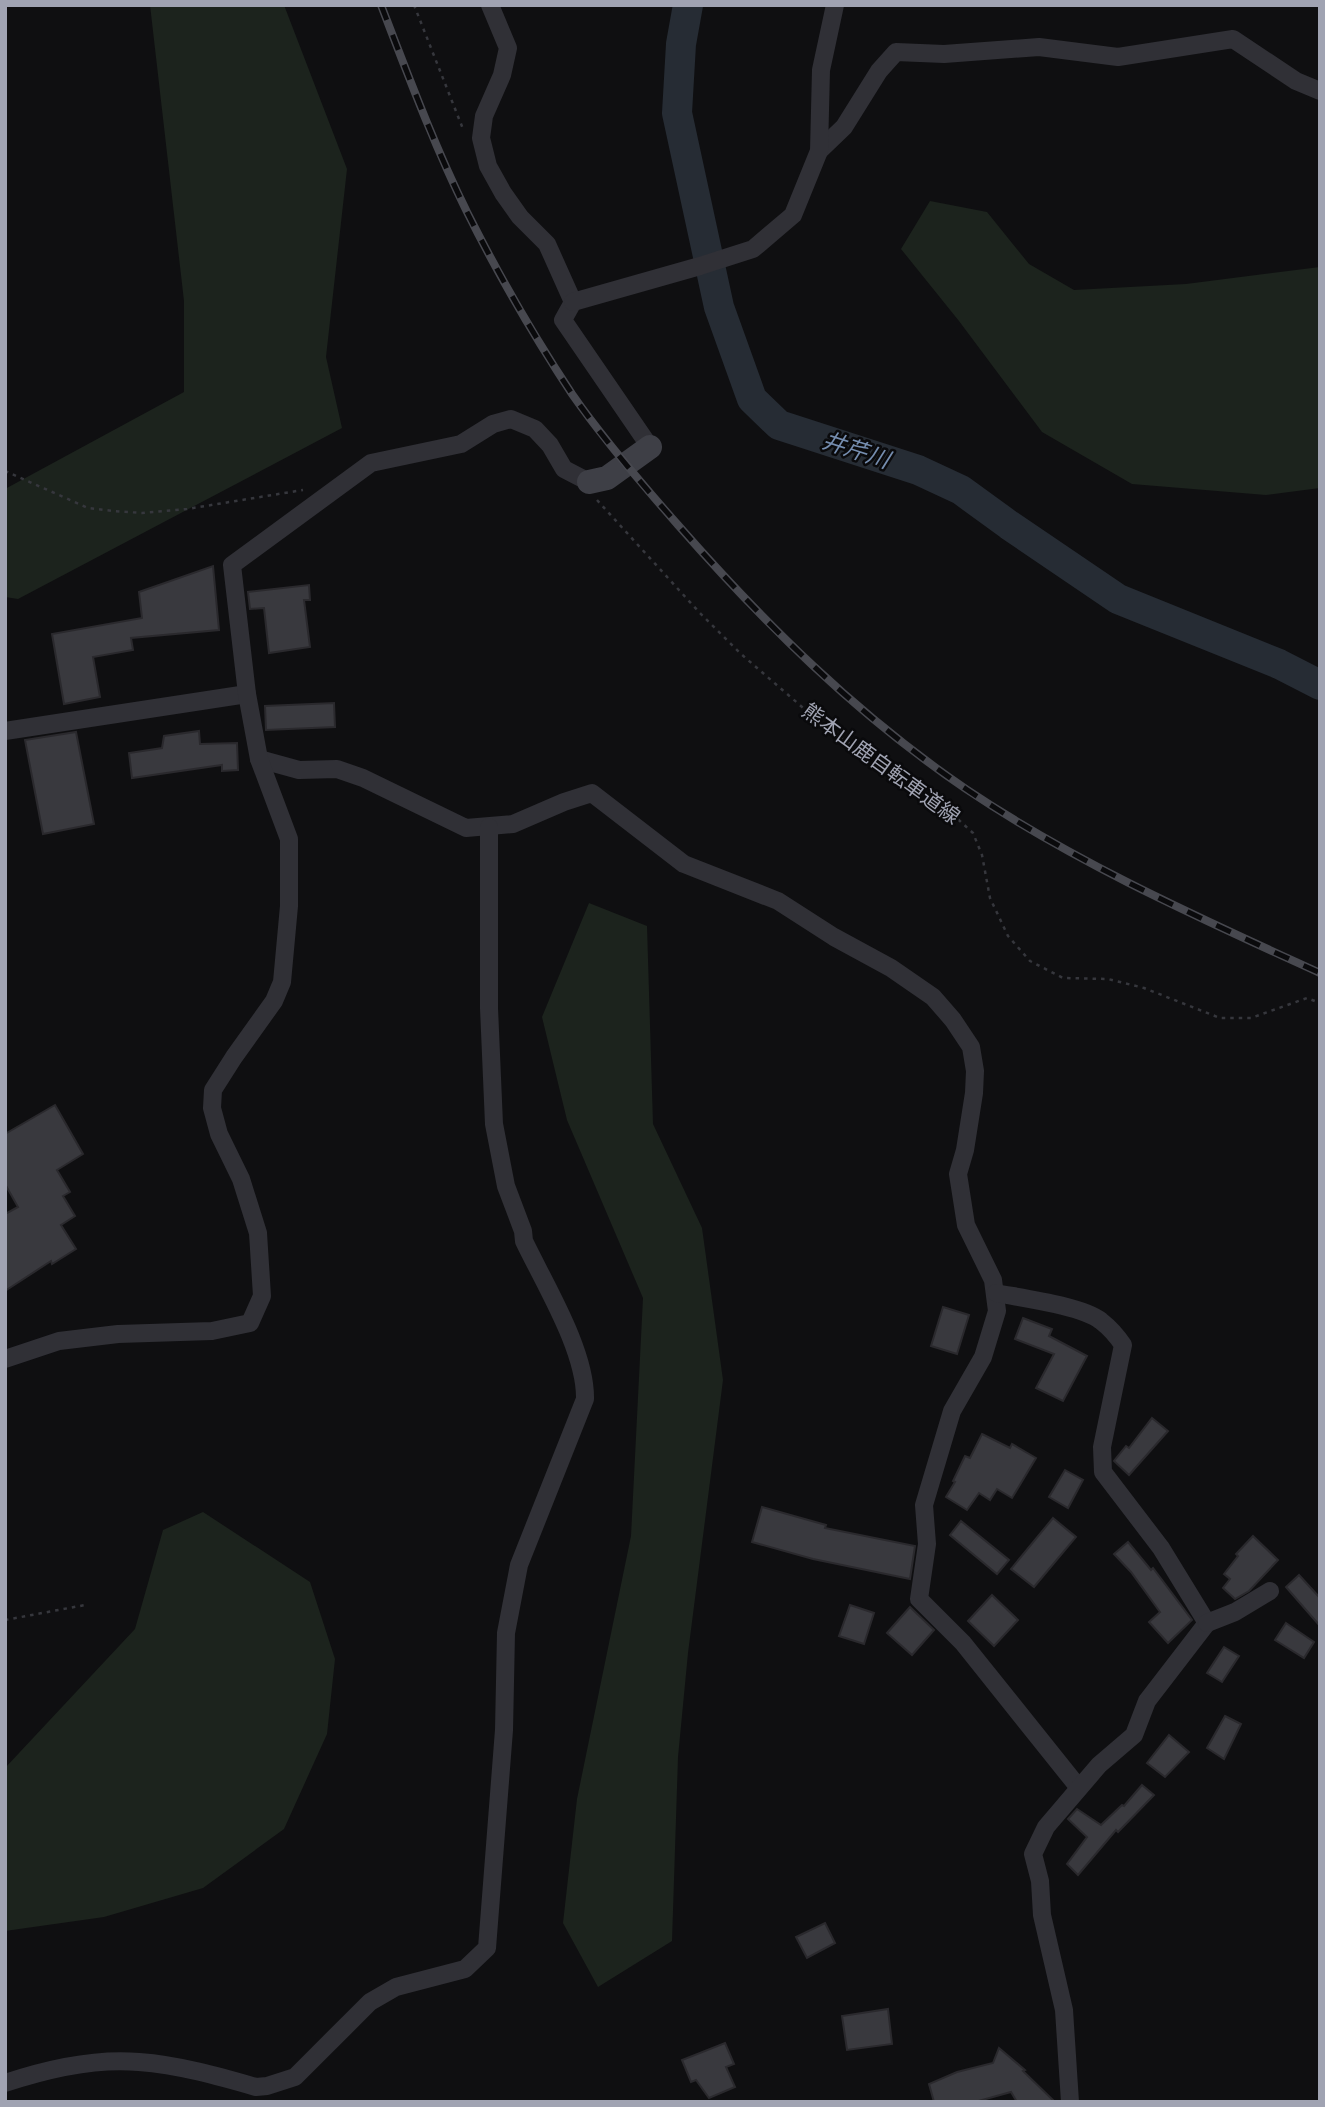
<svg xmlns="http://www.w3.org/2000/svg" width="1325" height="2107" font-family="Commissioner,'Noto Sans JP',sans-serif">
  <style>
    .green { fill: #1c231d }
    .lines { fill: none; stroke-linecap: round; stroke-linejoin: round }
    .river { stroke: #262c34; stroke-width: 30 }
    .building { fill: #39393e; stroke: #2a292d; stroke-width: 2 }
    .path { stroke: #36373d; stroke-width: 2.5; stroke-dasharray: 3.5 5; stroke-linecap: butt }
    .street { stroke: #303036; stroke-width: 18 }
    .secondary { stroke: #3e3f46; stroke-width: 24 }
    .rail-casing { stroke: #47484f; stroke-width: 8 }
    .rail { stroke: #0a0a0c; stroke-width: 5; stroke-dasharray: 16; stroke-linecap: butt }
    .labels { text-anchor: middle; stroke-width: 5; stroke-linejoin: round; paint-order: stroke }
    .street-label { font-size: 21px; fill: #a0a3b2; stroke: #0a0a0c }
    .water-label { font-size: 23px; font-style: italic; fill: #758daf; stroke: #0a0a0c }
  </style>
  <rect width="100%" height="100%" fill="#0f0f11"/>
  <g class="green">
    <path d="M 150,5 L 284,5 L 347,169 L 326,357 L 342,428 L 18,599 L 5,597 L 5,489 L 184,392 L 184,301 Z"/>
    <path d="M 930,201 L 987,212 L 1029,264 L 1074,290 L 1186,284 L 1320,267 L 1320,488 L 1266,495 L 1132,484 L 1042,432 L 959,321 L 901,249 Z"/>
    <path d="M 589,903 L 647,926 L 653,1124 L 702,1228 L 723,1380 L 688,1653 L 678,1757 L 672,1941 L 598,1987 L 563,1923 L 577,1799 L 631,1536 L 643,1298 L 567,1120 L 542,1017 Z"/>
    <path d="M 203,1512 L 310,1582 L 335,1659 L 327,1734 L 284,1829 L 203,1888 L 104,1917 L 5,1931 L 5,1768 L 135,1629 L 163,1530 Z"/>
  </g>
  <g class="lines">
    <path class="river" d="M 688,5 L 681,44 L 677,113 L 719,307 L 752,399 L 779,425 L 918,470 L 961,490 L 1009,525 L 1118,599 L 1279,664 L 1320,685"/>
  </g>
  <g class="building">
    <path d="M 213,566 L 219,630 L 131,638 L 133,650 L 93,657 L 100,697 L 64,704 L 52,634 L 142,618 L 139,592 Z"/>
    <path d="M 309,585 L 310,600 L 304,600 L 310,647 L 269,653 L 264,608 L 250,609 L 248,592 Z"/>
    <path d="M 334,703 L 335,727 L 266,730 L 265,706 Z"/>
    <path d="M 199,731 L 200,744 L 237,743 L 238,770 L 222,771 L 222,765 L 132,778 L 129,753 L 162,748 L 164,736 Z"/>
    <path d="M 76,732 L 94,824 L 43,834 L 25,740 Z"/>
    <path d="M 55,1105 L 83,1154 L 57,1170 L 70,1192 L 63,1196 L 75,1216 L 61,1225 L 76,1249 L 52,1264 L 51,1261 L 5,1291 L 5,1214 L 18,1207 L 5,1184 L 5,1134 Z"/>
    <path d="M 943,1307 L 969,1315 L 957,1354 L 931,1346 Z"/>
    <path d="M 1023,1318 L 1052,1329 L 1049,1336 L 1087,1356 L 1063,1401 L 1036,1388 L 1054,1354 L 1015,1339 Z"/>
    <path d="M 1152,1418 L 1168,1431 L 1129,1475 L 1114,1461 L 1126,1446 L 1129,1448 Z"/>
    <path d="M 982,1434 L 1010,1448 L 1012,1444 L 1036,1458 L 1012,1498 L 997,1489 L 990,1500 L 979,1493 L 967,1510 L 946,1497 L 955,1482 L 953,1481 L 965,1456 L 970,1458 Z"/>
    <path d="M 1065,1470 L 1083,1480 L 1068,1508 L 1049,1497 Z"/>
    <path d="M 762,1507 L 826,1525 L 825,1528 L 915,1546 L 910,1579 L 813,1559 L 752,1542 Z"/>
    <path d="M 1053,1518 L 1076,1537 L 1034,1587 L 1011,1569 Z"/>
    <path d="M 961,1521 L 1009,1560 L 997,1574 L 950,1535 Z"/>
    <path d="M 1253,1536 L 1278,1560 L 1249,1591 L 1235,1599 L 1223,1588 L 1230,1579 L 1224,1574 L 1238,1556 L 1236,1554 Z"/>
    <path d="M 1128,1542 L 1151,1570 L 1153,1568 L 1192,1620 L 1168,1643 L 1149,1622 L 1160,1612 L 1131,1572 L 1114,1554 Z"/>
    <path d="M 1299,1575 L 1320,1598 L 1320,1626 L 1286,1587 Z"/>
    <path d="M 992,1595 L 1018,1620 L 994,1646 L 968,1621 Z"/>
    <path d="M 850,1605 L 874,1613 L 864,1644 L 839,1636 Z"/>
    <path d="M 910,1607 L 934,1630 L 912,1655 L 887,1633 Z"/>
    <path d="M 1286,1623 L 1314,1642 L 1304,1658 L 1275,1640 Z"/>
    <path d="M 1224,1647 L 1239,1656 L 1222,1682 L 1207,1673 Z"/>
    <path d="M 1225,1716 L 1241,1724 L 1224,1759 L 1207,1748 Z"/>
    <path d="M 1169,1735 L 1189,1752 L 1165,1777 L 1147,1763 Z"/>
    <path d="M 1142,1785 L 1154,1795 L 1118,1832 L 1116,1830 L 1078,1875 L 1067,1864 L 1087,1837 L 1068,1819 L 1077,1809 L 1101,1825 L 1122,1805 L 1124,1806 Z"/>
    <path d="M 825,1923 L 835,1943 L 807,1958 L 796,1937 Z"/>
    <path d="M 888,2009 L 892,2044 L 847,2050 L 842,2016 Z"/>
    <path d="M 725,2043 L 734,2064 L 726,2067 L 735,2087 L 709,2098 L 696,2080 L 691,2082 L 682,2060 Z"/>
    <path d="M 999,2048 L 1025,2070 L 1023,2071 L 1055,2102 L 1017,2102 L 1011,2092 L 975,2102 L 934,2102 L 929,2084 L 957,2072 L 993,2063 Z"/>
  </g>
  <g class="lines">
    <g class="path">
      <path d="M 414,5 L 463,129"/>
      <path d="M 5,471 L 88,508 L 113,511 L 142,513 L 187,509 L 303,490"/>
      <path d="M 597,500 L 699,612 L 741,654 L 824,726 L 950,812 L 973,833 L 982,855 L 990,898 L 1008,936 L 1030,961 L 1063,978 L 1108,979 L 1144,988 L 1220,1018 L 1251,1018 L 1307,998 L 1320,1003"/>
      <path d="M 5,1620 L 85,1605"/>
    </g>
    <g class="street">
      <path d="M 490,5 L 508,48 L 502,75 L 484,116 L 481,138 L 488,166 L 503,193 L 520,217 L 547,244 L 573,302 L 563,320 L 650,447"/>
      <path d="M 819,151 L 844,127 L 879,71 L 896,52 L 944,54 L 1039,47 L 1118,57 L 1233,39 L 1296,81 L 1320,91"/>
      <path d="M 573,302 L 700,266 L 753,249 L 793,215 L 819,151 L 821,70 L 835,5"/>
      <path d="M 5,731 L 247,694"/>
      <path d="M 259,759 L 299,770 L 337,769 L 363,778 L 466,828 L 513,824 L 564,802 L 592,793 L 684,864 L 778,901 L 834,937 L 891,968 L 933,997 L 953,1020 L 971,1047 L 975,1071 L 974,1093 L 965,1150 L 958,1174 L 966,1225 L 993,1280 L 997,1311 L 983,1357 L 952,1411 L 924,1505 L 927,1544 L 919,1599 L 963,1643 L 1079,1788"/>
      <path d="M 996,1293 C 1022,1298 1083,1306 1101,1321 C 1110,1328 1117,1336 1123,1345 L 1102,1447 L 1103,1472 L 1161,1548 L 1207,1623 L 1147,1701 L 1134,1735 L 1099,1765 L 1046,1827 L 1033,1854 L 1040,1881 L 1042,1915 L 1064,2010 L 1070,2102"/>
      <path d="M 5,1359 L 59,1341 L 118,1334 L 212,1331 L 250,1323 L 262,1296 L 258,1233 L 241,1179 L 219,1134 L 212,1108 L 213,1090 L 234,1057 L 274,1001 L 282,982 L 289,906 L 289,839 L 259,759 L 247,694 L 232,565 L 371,463 L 461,444 L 493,424 L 511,419 L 535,429 L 550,445 L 564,469 L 589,482"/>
      <path d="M 1207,1623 L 1235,1612 L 1270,1591"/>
      <path d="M 5,2083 C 47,2069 95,2058 139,2062 C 179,2065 218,2076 256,2087 L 267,2086 L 295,2077 L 370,2002 L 396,1987 L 465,1969 L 487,1948 L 504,1730 L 506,1633 L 519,1565 L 585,1399 C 586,1351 545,1285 524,1241 L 523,1231 L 506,1186 L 494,1124 L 489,1008 L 489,827"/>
    </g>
    <path class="secondary" d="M 589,482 L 607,478 L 650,447"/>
    <g class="rail-casing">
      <path id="rail" d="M 381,5 C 408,75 434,145 467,212 C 497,272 535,338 572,394 C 604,440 641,483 678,525 C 764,623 857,715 966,789 C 1076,863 1200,918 1320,973"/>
    </g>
    <use href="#rail" class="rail"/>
  </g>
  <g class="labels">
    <g class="street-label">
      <text transform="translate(881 764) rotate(36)" y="7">熊本山鹿自転車道線</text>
    </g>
    <g class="water-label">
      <text transform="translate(856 450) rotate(18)" y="8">井芹川</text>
    </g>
  </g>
  <rect width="1325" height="2107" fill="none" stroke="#a0a3b2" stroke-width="14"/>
</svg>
